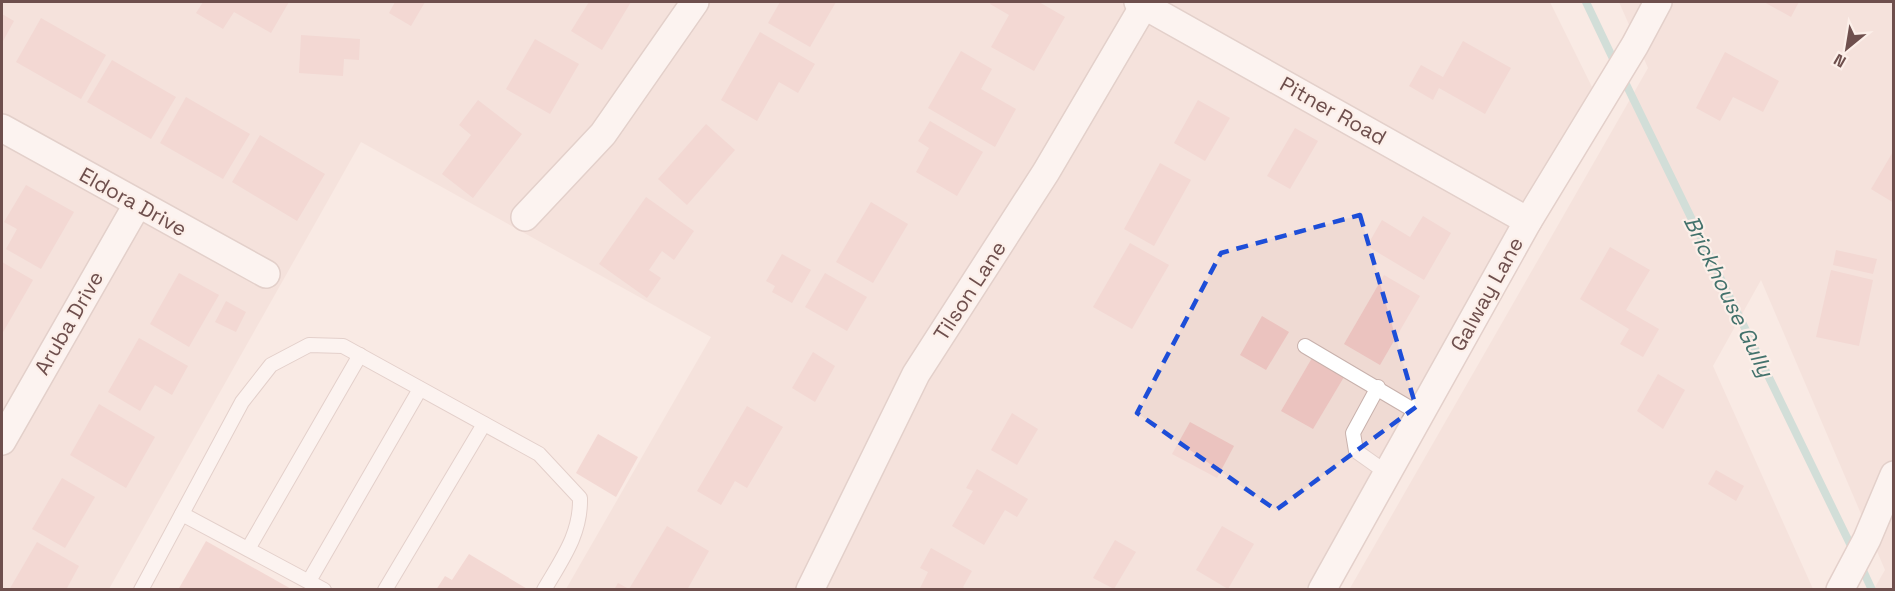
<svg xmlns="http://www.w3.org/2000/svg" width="1895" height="591" font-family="'Space Grotesk',sans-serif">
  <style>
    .residential { fill: #efdad3 }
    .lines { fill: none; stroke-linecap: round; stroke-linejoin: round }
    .stream { stroke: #a3d0ca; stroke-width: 8 }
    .building { fill: #ebc3bf }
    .service-casing { stroke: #c8b1ac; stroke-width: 16 }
    .minor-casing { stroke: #c8b1ac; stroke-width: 30 }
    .service { stroke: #fff; stroke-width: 14 }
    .minor { stroke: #fff; stroke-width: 27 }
    .marked { fill: none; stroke: #1d4ed8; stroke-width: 4.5; stroke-dasharray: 12 8; stroke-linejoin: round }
    .labels { text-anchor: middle; stroke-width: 4.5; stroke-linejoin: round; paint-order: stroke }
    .street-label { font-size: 21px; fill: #6e4f4d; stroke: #fcefe9 }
    .water-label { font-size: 22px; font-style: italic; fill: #43726c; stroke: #fcefe9 }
  </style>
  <rect width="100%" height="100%" fill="#f9eae4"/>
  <g class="residential">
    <path d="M 2,2 L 1550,2 L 1592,87 L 1306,589 L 566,589 L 711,337 L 361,142 L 109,589 L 2,589 Z"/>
    <path d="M 1619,2 L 1893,2 L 1893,589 L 1874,589 L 1885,570 L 1761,280 L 1713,366 L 1813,589 L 1349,590 L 1648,68 Z"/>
  </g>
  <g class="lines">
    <g class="stream">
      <path d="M 1586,2 L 1616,65"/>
      <path d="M 1623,78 L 1853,550"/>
      <path d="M 1860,564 L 1872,590"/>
    </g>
  </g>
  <g class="building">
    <path d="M 203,2 L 289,2 L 271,33 L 234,12 L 223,29 L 196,13 Z"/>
    <path d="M 395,2 L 425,2 L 411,26 L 389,13 Z"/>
    <path d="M 589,2 L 631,2 L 602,50 L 571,31 Z"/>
    <path d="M 780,2 L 836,2 L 810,47 L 768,23 Z"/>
    <path d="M 991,2 L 1039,2 L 1065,17 L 1034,71 L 991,47 L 1009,15 L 990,4 Z"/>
    <path d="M 1764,2 L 1799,2 L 1791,17 Z"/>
    <path d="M 2,14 L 14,21 L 2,43 Z"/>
    <path d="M 41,18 L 106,55 L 81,99 L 16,62 Z"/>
    <path d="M 760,32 L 815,64 L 798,93 L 779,82 L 757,121 L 721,100 Z"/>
    <path d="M 301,35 L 360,39 L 359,60 L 344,59 L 343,76 L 299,73 Z"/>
    <path d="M 535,39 L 579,64 L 550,114 L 506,89 Z"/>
    <path d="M 1463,41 L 1511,68 L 1485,114 L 1439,88 L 1433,100 L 1409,86 L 1421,65 L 1443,77 Z"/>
    <path d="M 961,51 L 992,69 L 981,89 L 1016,109 L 995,147 L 928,108 Z"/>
    <path d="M 1725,52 L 1779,81 L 1763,112 L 1733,97 L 1720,121 L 1696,108 Z"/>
    <path d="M 112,60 L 176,97 L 151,139 L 87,102 Z"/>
    <path d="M 186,97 L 250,134 L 223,179 L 160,143 Z"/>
    <path d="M 478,100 L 522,134 L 473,198 L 442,174 L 471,135 L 459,125 Z"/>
    <path d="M 1198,100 L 1230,118 L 1205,161 L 1174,143 Z"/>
    <path d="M 930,121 L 983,152 L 957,196 L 916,172 L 929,148 L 918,141 Z"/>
    <path d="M 706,124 L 735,150 L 687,205 L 658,179 Z"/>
    <path d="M 1295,128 L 1318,141 L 1290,189 L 1267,176 Z"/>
    <path d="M 260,135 L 325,174 L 297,221 L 232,182 Z"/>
    <path d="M 1894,150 L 1894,203 L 1871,189 Z"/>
    <path d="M 1160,163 L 1191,180 L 1154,246 L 1124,229 Z"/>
    <path d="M 26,185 L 74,212 L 41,269 L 6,249 L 17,229 L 4,222 Z"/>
    <path d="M 646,197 L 694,231 L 674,260 L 662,251 L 649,270 L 661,278 L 647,298 L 599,264 Z"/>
    <path d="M 871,202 L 908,224 L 873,283 L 836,262 Z"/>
    <path d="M 1423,216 L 1451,233 L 1424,280 L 1367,246 L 1382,220 L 1410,237 Z"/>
    <path d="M 1130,243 L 1169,265 L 1132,329 L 1093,307 Z"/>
    <path d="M 1610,247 L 1650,270 L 1626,310 L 1659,329 L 1643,357 L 1620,344 L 1629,329 L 1580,299 Z"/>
    <path d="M 1836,250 L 1877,259 L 1873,274 L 1833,265 Z"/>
    <path d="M 782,254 L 811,270 L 792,303 L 772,292 L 775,286 L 766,281 Z"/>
    <path d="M 2,262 L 33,280 L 2,334 Z"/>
    <path d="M 1831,270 L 1873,280 L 1859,346 L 1816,337 Z"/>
    <path d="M 179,273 L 219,295 L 189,347 L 150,324 Z"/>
    <path d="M 825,273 L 867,297 L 847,331 L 805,307 Z"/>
    <path d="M 1384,275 L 1420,296 L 1380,365 L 1344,344 Z"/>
    <path d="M 226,301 L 246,312 L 236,332 L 215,322 Z"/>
    <path d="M 1262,316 L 1289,332 L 1266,370 L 1240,355 Z"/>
    <path d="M 139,338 L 188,366 L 172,395 L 155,385 L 140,411 L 108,392 Z"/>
    <path d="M 813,352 L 835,366 L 815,402 L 792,388 Z"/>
    <path d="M 1312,358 L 1344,377 L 1313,429 L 1281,411 Z"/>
    <path d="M 1658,374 L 1685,390 L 1663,429 L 1637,411 Z"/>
    <path d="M 99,404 L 155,437 L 126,488 L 70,455 Z"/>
    <path d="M 747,406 L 783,427 L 747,488 L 735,481 L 721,505 L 697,491 Z"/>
    <path d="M 1012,413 L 1038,429 L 1017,465 L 991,450 Z"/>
    <path d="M 1190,422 L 1234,446 L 1217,478 L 1172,454 Z"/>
    <path d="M 598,434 L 638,457 L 616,497 L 576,473 Z"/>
    <path d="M 977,469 L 1028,499 L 1017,517 L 1005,510 L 984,545 L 952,526 L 973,491 L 966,488 Z"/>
    <path d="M 1716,470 L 1744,486 L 1736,501 L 1708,484 Z"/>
    <path d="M 62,478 L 95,497 L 65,548 L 32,529 Z"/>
    <path d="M 667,526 L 709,551 L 687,590 L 614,590 L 618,583 L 629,589 Z"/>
    <path d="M 1222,526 L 1254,544 L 1228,589 L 1196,570 Z"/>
    <path d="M 1115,540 L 1136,552 L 1114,589 L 1093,578 Z"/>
    <path d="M 206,541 L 293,590 L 178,590 Z"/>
    <path d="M 37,542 L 79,566 L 66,590 L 9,590 Z"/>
    <path d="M 931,548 L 972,571 L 963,587 L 967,590 L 919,590 L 928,572 L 920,568 Z"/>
    <path d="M 469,554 L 529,590 L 436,590 L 445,576 L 452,580 Z"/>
  </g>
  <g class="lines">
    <g class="service-casing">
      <g id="service">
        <path d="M 1305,346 L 1420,414"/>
        <path d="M 1378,387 L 1353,433 L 1356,451 L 1387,473"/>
        <path d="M 182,514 L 324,590"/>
        <path d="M 248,549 L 360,355"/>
        <path d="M 309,581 L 420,389"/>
        <path d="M 141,590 L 242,402 L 271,365 L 309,345 L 343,346 L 539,454 L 580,498 C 581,534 562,559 544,590"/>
        <path d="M 385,590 L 484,424"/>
      </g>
    </g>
    <g class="minor-casing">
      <g id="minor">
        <path d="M 1138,2 L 1528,221"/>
        <path d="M 2,128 L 266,274"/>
        <path d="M 525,217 L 603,134 L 695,2"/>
        <path d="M 2,441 L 137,205"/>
        <path d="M 810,590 L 916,374 L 1046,172 L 1146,2"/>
        <path d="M 1322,590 L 1528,221 L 1635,45 L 1658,2"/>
        <path d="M 1840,590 L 1867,539 L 1894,475"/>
      </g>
    </g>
    <use href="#service" class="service"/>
    <use href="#minor" class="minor"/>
  </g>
  <path d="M0 0H1895V591H0ZM 1360,215 L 1416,407 L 1276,510 L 1137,413 L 1221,253 Z" fill="#f9eae4" fill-opacity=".55" fill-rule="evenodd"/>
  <path class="marked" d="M 1360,215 L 1416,407 L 1276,510 L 1137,413 L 1221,253 Z"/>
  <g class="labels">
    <g class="street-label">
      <text transform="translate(1333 111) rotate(29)" y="7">Pitner Road</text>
      <text transform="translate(133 202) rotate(29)" y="7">Eldora Drive</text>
      <text transform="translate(970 291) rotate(-57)" y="7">Tilson Lane</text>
      <text transform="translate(1487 294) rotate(-61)" y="7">Galway Lane</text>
      <text transform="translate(69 323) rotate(-60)" y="7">Aruba Drive</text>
    </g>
    <g class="water-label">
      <text transform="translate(1729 296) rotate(64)" y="8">Brickhouse Gully</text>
    </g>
  </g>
  <rect width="1895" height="591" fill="none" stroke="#6e4f4d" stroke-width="6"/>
  <g transform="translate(1847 48) rotate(210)" stroke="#fcefe9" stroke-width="4.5" paint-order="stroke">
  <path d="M0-4.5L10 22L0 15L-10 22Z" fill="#6e4f4d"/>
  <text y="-9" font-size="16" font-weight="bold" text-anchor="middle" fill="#6e4f4d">N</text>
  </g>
</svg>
